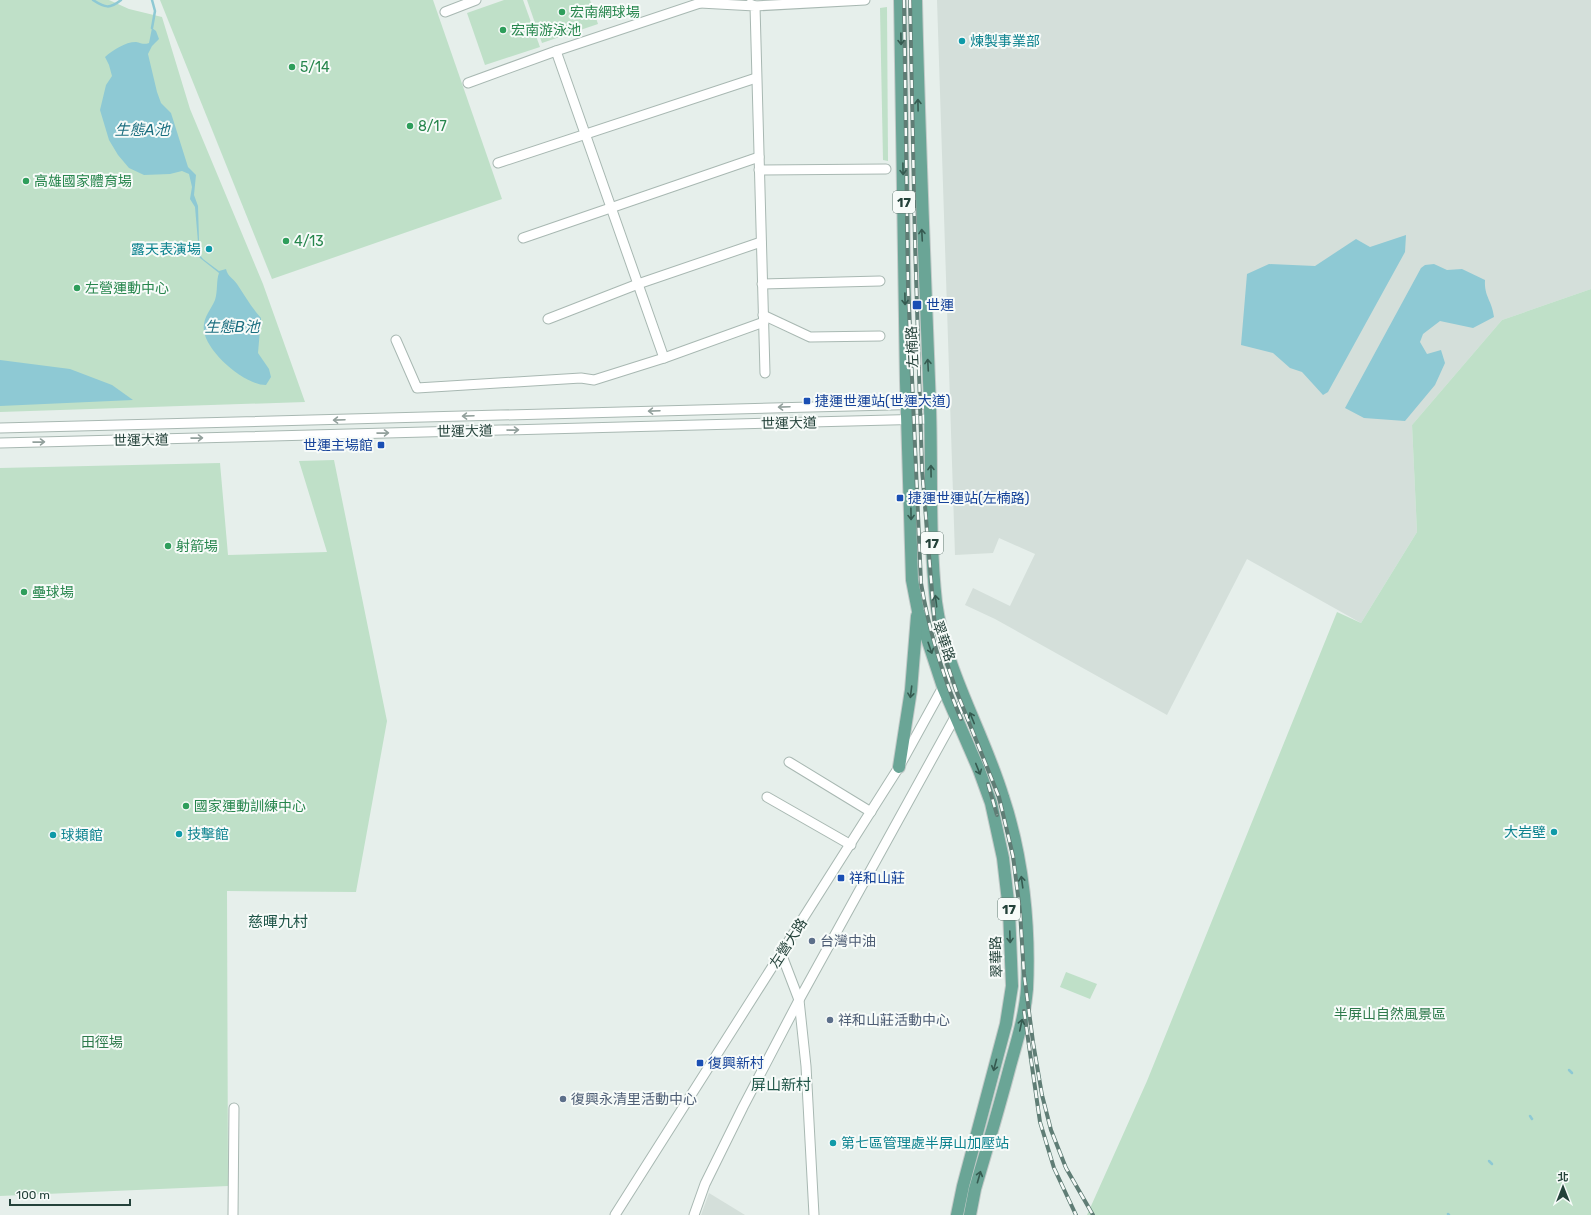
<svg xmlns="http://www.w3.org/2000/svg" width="1591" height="1215" font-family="Rubik,'Noto Sans TC',sans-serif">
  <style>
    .built { fill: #d4dfda }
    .green { fill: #bfe0c8 }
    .water { fill: #8ec9d4 }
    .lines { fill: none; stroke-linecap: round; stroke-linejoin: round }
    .stream { stroke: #8ec9d4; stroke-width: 2.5 }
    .minor-casing { stroke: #a8b8b2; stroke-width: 11 }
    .major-casing { stroke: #c2cac8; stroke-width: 14 }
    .minor { stroke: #fff; stroke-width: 9 }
    .major { stroke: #6aa596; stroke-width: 12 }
    .rail-casing { stroke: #5f7d75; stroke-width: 4 }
    .rail { stroke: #f7fbf9; stroke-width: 2.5; stroke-dasharray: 8; stroke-linecap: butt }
    .oneway { stroke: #365b51 }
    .oneway2 { stroke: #92a09c }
    .leisure-dot { fill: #2e9e5b; stroke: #f7fbf9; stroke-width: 1.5 }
    .culture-dot { fill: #0f9aa8; stroke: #f7fbf9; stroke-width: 1.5 }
    .transit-dot { fill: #1a4fb4; stroke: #f7fbf9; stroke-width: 1.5 }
    .service-dot { fill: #5c6f8a; stroke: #f7fbf9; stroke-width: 1.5 }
    .labels { text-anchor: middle; stroke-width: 4; stroke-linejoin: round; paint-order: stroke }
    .shield { fill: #f7fbf9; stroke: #637a73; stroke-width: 1 }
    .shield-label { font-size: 13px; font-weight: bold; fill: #24423a }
    .leisure-label { font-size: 14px; fill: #27864d; stroke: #f7fbf9; text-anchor: start }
    .culture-label { font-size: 14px; fill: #0d838f; stroke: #f7fbf9; text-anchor: start }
    .transit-label { font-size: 14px; fill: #164399; stroke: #f7fbf9; text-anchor: start }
    .street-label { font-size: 14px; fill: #24423a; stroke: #f7fbf9 }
    .service-label { font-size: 14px; fill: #4e5e75; stroke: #f7fbf9; text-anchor: start }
    .park-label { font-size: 14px; fill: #2d7a4b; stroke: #f7fbf9 }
    .water-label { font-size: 15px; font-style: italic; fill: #1c6f80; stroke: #f7fbf9 }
    .neighbourhood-label { font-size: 15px; fill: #1f5548; stroke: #f7fbf9 }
  </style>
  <rect width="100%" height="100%" fill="#e6efeb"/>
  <g class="built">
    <path d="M 937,0 L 1591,0 L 1591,289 L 1502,320 L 1412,425 L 1417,532 L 1361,623 L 1247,559 L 1167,715 L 995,619 L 965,605 L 973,588 L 1010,606 L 1035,554 L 999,538 L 993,553 L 955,555 Z"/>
    <path d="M 709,1193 L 745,1215 L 701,1215 Z"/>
  </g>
  <g class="green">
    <path d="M 0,0 L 109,0 L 129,9 L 162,17 L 190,109 L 263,284 L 305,402 L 0,412 Z"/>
    <path d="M 160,0 L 433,0 L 502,199 L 272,279 Z"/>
    <path d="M 504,0 L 523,0 L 540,47 L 485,65 L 467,13 Z"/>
    <path d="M 527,0 L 590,0 L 598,24 L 542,43 Z"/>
    <path d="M 887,7 L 888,161 L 883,160 L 880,8 Z"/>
    <path d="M 1591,289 L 1591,1215 L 1087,1215 L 1147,1081 L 1337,612 L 1361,623 L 1417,532 L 1412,425 L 1502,320 Z"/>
    <path d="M 334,460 L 387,721 L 356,892 L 227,891 L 228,1186 L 0,1196 L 0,468 L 220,463 L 228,555 L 327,552 L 299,461 Z"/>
    <path d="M 1066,972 L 1097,984 L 1090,999 L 1060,987 Z"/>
  </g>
  <g class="water">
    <path d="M 152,28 L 156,31 L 159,39 L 152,46 L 148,54 L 157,92 L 161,103 L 171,113 L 188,167 L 196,175 L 194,195 L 198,206 L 199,240 L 197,251 L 203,259 L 219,271 L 226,269 C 228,277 233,278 237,284 C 245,296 251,307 261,318 L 258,353 L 269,369 L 271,377 L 266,385 C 244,385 207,352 204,331 C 202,318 211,310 215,300 C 218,291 216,281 219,273 L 200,258 L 195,250 L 198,242 L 195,207 L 190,199 L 192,187 L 189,174 L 182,171 L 170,174 L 144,175 L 129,168 L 118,155 L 109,140 L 100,110 L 106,85 L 112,76 L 109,65 L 105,57 C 113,50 125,42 136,42 C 141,43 144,45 149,43 Z"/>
    <path d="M 1406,235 L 1405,252 L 1328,392 L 1323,395 L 1302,372 L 1290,368 L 1273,353 L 1241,345 L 1247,274 L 1269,264 L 1315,266 L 1356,239 L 1370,247 Z"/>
    <path d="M 1434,264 L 1447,270 L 1462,269 L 1485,280 C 1484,297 1492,300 1494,317 L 1473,328 L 1440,321 L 1423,334 L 1420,342 L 1427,354 L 1441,350 L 1445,363 L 1435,385 L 1405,421 L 1364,418 L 1345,408 L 1421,268 L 1425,265 Z"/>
    <path d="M 0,360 L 70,369 L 112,385 L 133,400 L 0,406 Z"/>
  </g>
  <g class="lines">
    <g class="stream">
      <path d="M 93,0 C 105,8 110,9 121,0"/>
      <path d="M 152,0 L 155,11 L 152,28"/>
      <path d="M 1569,1070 L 1572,1073"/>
      <path d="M 1530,1116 L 1532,1119"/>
      <path d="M 1489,1161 L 1492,1164"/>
      <path d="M 1448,1214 L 1449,1215"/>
    </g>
    <g class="minor-casing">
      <g id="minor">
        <path d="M 700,3 L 755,6 L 765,373"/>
        <path d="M 750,4 L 755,6 L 865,0"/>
        <path d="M 445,12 L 476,0"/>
        <path d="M 556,51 L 664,358"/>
        <path d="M 468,83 L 556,51 L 700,3 L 703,0"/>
        <path d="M 498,163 L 756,78"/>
        <path d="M 759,170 L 886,169"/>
        <path d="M 523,238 L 759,157"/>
        <path d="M 762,284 L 880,281"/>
        <path d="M 763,315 L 810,337 L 880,336"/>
        <path d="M 548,319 L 638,284 L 761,242"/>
        <path d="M 396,340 L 417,388 L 581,378 L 594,380 L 664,358 L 764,322"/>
        <path d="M 0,428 L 930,404"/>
        <path d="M 0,443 L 930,419"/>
        <path d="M 789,762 L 871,812"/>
        <path d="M 767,797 L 851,845"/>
        <path d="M 781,953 L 799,1000 L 806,1066 L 814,1215"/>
        <path d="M 233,1215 L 234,1108"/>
        <path d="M 615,1215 L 899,767 L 943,687 L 951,666"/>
        <path d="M 694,1215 L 705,1184 L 743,1107 L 799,1000 L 965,699"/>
      </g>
    </g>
    <g class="major-casing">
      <g id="major">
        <path d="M 900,0 L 906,382 L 912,580 L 918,611 L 943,687 L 979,770 L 991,803 L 1003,858 L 1009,910 L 1012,986 L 1006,1024 L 963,1186 L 957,1215"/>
        <path d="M 916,0 C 919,136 925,272 930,407 C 932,472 929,538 936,602 C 945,671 983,731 1003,797 C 1023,857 1030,926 1027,989 C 1025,1015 1017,1041 1010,1066 C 999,1108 987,1148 975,1189 L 970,1215"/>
        <path d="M 899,767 L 911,690 L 917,616"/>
      </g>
    </g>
    <use href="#minor" class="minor"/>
    <use href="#major" class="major"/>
    <g class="rail-casing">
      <g id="rail">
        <path d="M 904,0 L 908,287 L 921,583 C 929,631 942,674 961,719"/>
        <path d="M 910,0 L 915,242 L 922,469 L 935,628 L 956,690 L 999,797 L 1013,856 L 1020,911 L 1024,974 L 1033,1042 L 1042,1095 L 1051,1130 L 1066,1168 L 1093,1215"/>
        <path d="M 988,784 L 997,815"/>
        <path d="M 1024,1011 L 1040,1122 L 1054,1168 L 1076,1215"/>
      </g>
    </g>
    <use href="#rail" class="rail"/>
  </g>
  <defs><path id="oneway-shaft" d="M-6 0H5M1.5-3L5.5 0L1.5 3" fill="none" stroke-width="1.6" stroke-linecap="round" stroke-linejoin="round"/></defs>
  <g class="oneway">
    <use href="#oneway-shaft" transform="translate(901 39) rotate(89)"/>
    <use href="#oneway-shaft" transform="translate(918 105) rotate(-91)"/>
    <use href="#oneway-shaft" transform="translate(903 169) rotate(89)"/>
    <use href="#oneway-shaft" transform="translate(922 235) rotate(-93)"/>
    <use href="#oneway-shaft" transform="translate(905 299) rotate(89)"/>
    <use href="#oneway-shaft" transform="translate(928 365) rotate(-93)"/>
    <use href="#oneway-shaft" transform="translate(931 471) rotate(-91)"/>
    <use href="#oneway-shaft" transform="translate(911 514) rotate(89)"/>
    <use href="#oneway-shaft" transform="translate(936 601) rotate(-97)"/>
    <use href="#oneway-shaft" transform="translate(930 648) rotate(71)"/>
    <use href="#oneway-shaft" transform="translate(911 692) rotate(97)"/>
    <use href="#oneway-shaft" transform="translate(972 718) rotate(-112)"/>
    <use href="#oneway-shaft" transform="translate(978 769) rotate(68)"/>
    <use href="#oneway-shaft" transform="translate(1022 882) rotate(-98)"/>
    <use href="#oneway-shaft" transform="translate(1010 937) rotate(88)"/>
    <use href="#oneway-shaft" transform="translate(1021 1025) rotate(-78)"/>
    <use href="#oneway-shaft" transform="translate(995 1065) rotate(105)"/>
    <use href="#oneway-shaft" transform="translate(979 1177) rotate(-74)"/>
  </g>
  <g class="oneway2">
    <use href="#oneway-shaft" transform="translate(784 407) rotate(178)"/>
    <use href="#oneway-shaft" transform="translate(654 411) rotate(178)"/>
    <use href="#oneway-shaft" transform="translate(468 416) rotate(178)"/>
    <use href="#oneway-shaft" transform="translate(339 420) rotate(178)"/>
    <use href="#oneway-shaft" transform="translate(513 430) rotate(-1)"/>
    <use href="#oneway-shaft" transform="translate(383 433) rotate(-1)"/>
    <use href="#oneway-shaft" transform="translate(197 438) rotate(-1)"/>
    <use href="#oneway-shaft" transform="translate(39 442) rotate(-1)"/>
  </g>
  <g class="leisure-dot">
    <circle cx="562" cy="12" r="4"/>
    <circle cx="503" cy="30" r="4"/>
    <circle cx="292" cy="67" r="4"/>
    <circle cx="410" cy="126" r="4"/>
    <circle cx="26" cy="181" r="4"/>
    <circle cx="286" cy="241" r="4"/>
    <circle cx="77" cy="288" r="4"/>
    <circle cx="168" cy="546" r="4"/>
    <circle cx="24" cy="592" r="4"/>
    <circle cx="186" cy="806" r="4"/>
  </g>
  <g class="culture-dot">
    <circle cx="962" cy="41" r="4"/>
    <circle cx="209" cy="249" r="4"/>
    <circle cx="1554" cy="832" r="4"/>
    <circle cx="179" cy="834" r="4"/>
    <circle cx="53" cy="835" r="4"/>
    <circle cx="833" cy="1143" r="4"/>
  </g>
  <g class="transit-dot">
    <rect x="912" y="300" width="10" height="10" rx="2"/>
    <rect x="803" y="397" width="8" height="8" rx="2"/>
    <rect x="377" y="441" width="8" height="8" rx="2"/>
    <rect x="896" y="494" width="8" height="8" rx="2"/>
    <rect x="837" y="874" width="8" height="8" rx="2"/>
    <rect x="696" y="1059" width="8" height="8" rx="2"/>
  </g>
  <g class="service-dot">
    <circle cx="812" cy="941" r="4"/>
    <circle cx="830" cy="1020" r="4"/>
    <circle cx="563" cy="1099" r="4"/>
  </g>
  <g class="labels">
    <g class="shield">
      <rect x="893" y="191" width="22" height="22" rx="3"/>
      <rect x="921" y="532" width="22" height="22" rx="3"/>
      <rect x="998" y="898" width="22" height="22" rx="3"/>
    </g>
    <g class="shield-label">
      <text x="904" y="207">17</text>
      <text x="932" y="548">17</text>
      <text x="1009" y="914">17</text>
    </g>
    <g class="leisure-label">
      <text x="570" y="17">宏南網球場</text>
      <text x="511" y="35">宏南游泳池</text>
      <text x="300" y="72">5/14</text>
      <text x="418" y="131">8/17</text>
      <text x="34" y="186">高雄國家體育場</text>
      <text x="294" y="246">4/13</text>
      <text x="85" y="293">左營運動中心</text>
      <text x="176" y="551">射箭場</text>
      <text x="32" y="597">壘球場</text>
      <text x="194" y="811">國家運動訓練中心</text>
    </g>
    <g class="culture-label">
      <text x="970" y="46">煉製事業部</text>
      <text x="201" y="254" text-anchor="end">露天表演場</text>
      <text x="1546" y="837" text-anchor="end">大岩壁</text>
      <text x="187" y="839">技擊館</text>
      <text x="61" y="840">球類館</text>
      <text x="841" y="1148">第七區管理處半屏山加壓站</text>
    </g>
    <g class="transit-label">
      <text x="926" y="310">世運</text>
      <text x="815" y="406">捷運世運站(世運大道)</text>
      <text x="373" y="450" text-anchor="end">世運主場館</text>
      <text x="908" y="503">捷運世運站(左楠路)</text>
      <text x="849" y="883">祥和山莊</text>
      <text x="708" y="1068">復興新村</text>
    </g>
    <g class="street-label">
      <text transform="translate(912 347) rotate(-93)" y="5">左楠路</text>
      <text transform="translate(789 423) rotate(-1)" y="5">世運大道</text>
      <text transform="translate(465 431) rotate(-1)" y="5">世運大道</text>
      <text transform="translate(141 440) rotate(-1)" y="5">世運大道</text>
      <text transform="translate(944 641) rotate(71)" y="5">翠華路</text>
      <text transform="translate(788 943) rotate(-57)" y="5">左營大路</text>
      <text transform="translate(996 957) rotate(-92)" y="5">翠華路</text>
    </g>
    <g class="service-label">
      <text x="820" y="946">台灣中油</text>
      <text x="838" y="1025">祥和山莊活動中心</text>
      <text x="571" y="1104">復興永清里活動中心</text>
    </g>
    <g class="park-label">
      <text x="1390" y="1019">半屏山自然風景區</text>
      <text x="102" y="1047">田徑場</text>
    </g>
    <g class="water-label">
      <text x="142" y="135">生態A池</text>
      <text x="232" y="332">生態B池</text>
    </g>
    <g class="neighbourhood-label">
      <text x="278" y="927">慈暉九村</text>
      <text x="781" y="1090">屏山新村</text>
    </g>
  </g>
  <g transform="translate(1563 1187)" stroke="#f7fbf9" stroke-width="3" paint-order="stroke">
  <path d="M0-3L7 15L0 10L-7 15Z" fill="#24423a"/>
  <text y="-6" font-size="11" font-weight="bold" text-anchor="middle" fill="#24423a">北</text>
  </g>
  <path d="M10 1199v6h120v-6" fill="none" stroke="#24423a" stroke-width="2"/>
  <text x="16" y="1199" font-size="12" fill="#24423a" stroke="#f7fbf9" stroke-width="3" paint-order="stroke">100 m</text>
</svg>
